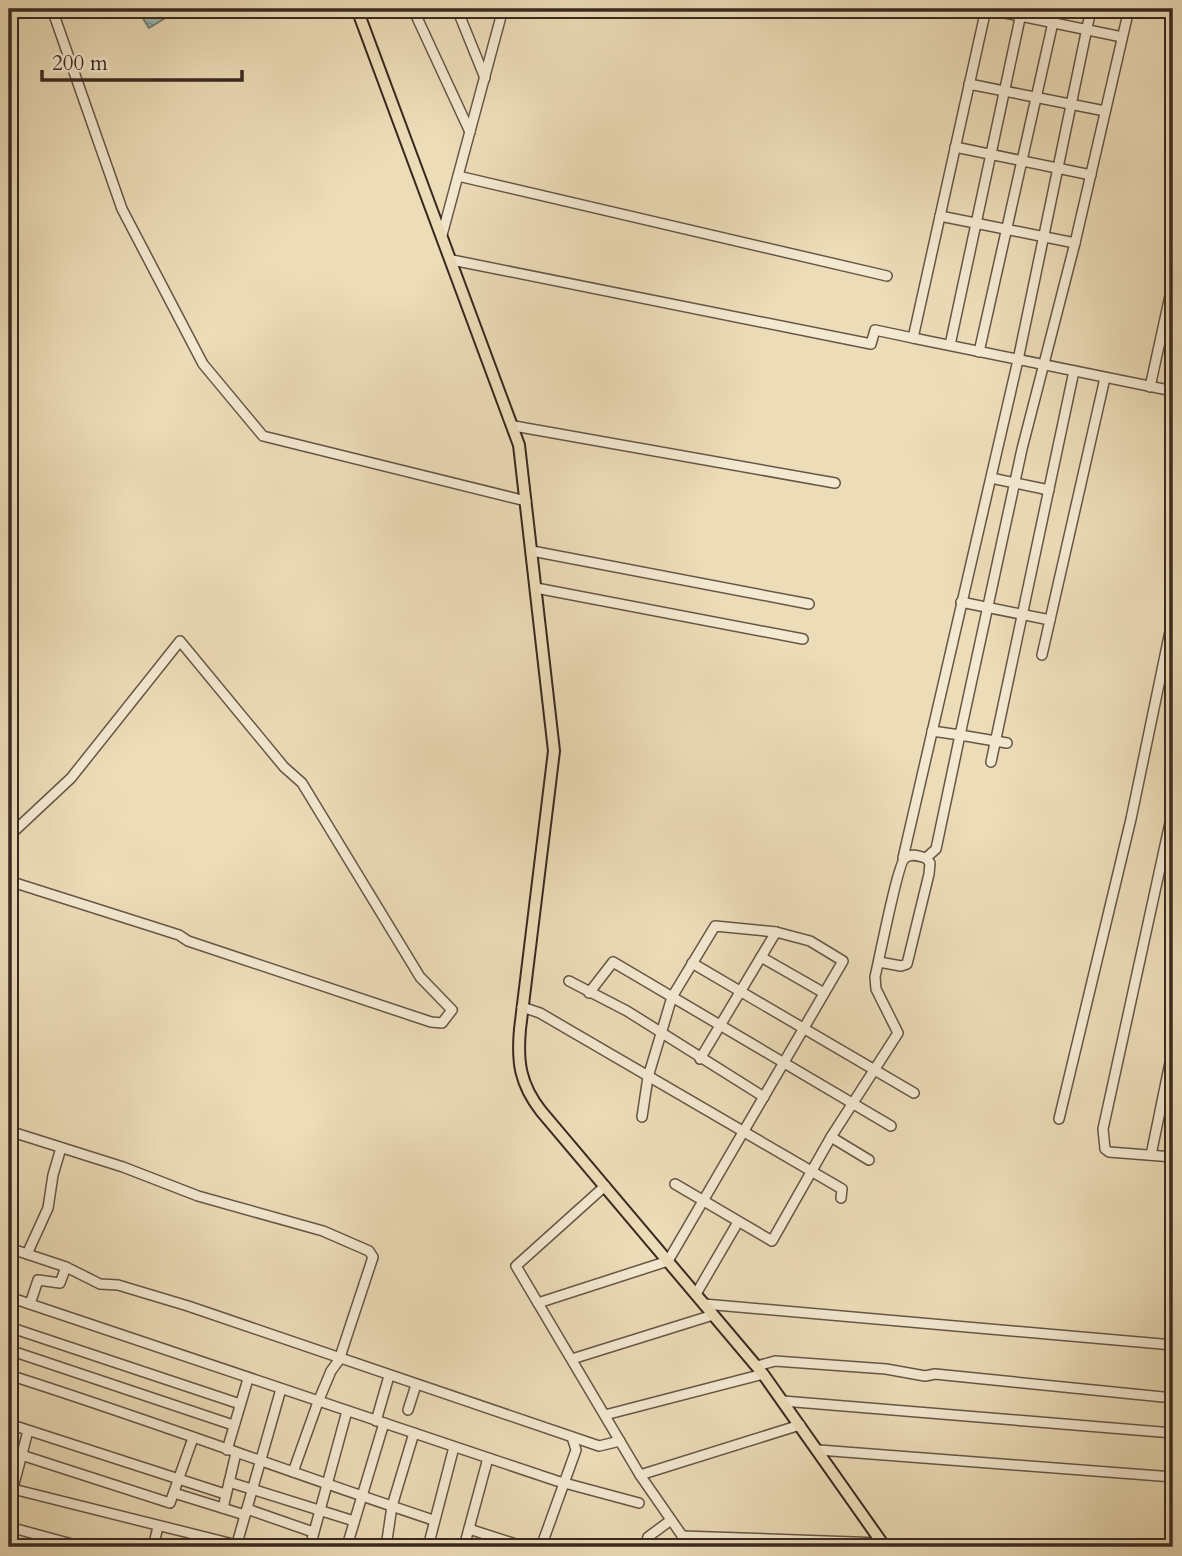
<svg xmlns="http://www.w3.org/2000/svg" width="1182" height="1556" font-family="Cardo,serif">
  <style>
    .water { fill: url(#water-waves); stroke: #73807a; stroke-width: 2 }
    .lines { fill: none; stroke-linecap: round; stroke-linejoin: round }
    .minor-casing { stroke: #665646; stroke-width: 12 }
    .major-casing { stroke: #392921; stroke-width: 14 }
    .minor { stroke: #f3e8d0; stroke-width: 9 }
    .major { stroke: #ecdcb7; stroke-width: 10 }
  </style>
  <defs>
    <pattern id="water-waves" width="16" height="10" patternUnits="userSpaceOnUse" patternTransform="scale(1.75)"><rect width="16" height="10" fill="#9abab6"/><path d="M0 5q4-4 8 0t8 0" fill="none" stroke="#7f9794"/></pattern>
  </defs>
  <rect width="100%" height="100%" fill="#ecdcb7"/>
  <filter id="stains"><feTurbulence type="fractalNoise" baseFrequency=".00286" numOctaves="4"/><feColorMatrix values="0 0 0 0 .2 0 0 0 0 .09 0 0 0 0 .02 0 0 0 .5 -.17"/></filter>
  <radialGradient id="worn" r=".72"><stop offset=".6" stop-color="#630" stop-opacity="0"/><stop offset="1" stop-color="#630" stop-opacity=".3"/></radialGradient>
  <path class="water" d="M 137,9 L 180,9 L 149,28 Z"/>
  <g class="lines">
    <g class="minor-casing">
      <g id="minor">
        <path d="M 413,9 L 470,132"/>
        <path d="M 457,9 L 485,78"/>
        <path d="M 53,12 L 122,209 L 203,364 L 263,436 L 526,501"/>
        <path d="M 1122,37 L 986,9 L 913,338 L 1173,391"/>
        <path d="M 969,84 L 1105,111"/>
        <path d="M 955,147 L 1091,175"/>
        <path d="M 458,176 L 887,276"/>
        <path d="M 940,216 L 1075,243"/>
        <path d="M 442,235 L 503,9"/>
        <path d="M 452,260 L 871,344 L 875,330 L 913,338"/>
        <path d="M 950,345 L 1022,9"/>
        <path d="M 979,352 L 1056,9"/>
        <path d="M 1150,387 L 1173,282"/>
        <path d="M 514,426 L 835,483"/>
        <path d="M 991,478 L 1049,490"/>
        <path d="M 532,551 L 809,604"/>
        <path d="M 536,588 L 803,639"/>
        <path d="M 961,602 L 1050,620"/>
        <path d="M 1042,655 L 1105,378"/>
        <path d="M 932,731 L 960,735 L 1022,449 L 1075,243 L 1129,9"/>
        <path d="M 991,762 L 1074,371"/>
        <path d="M 1173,809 L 1103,1129 L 1105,1149 L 1109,1152 L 1173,1157"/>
        <path d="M 9,836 L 71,778 L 180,641 L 284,767 L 302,783 L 420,977 L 452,1010 L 442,1023 L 431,1022 L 188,941 L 179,935 L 9,881"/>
        <path d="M 903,858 L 1018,360 L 1091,9"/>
        <path d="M 761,957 L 824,993"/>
        <path d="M 879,962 L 901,966 L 907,964 L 929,874 L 930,863 L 926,858"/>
        <path d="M 692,963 L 914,1093"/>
        <path d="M 569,981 L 627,1011 L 764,1097"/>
        <path d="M 589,993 L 613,962 L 891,1126"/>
        <path d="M 522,1007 L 540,1013 L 842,1189 L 841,1198"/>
        <path d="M 700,1059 L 776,932"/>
        <path d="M 1059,1119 L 1131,819 L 1173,617"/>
        <path d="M 9,1131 L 123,1167 L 198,1196 L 323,1231 L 369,1251 L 373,1257 L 339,1360 L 331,1371 L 318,1402 L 293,1472"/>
        <path d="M 831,1137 L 869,1160"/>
        <path d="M 1151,1155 L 1173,1048"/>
        <path d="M 675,1184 L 772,1241 L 831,1137 L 898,1033 L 876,989 L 875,977 C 879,960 898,863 905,858 C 911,853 919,856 926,858 L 936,849 L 960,735 L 1007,743"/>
        <path d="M 605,1186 L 516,1266 L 640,1475 L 690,1547"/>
        <path d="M 9,1248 L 66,1267 L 100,1284 L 118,1285 L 188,1306 L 599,1446 L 620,1441"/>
        <path d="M 27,1254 L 48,1208 L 53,1175 L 61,1148"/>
        <path d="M 696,1294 L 738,1222"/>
        <path d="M 9,1297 L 557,1481 L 639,1503"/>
        <path d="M 538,1303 L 668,1261 L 843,961 L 810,941 L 776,932 L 715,926 L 672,997 L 648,1077 L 642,1117"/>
        <path d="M 30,1304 L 38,1280 L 60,1283 L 66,1267"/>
        <path d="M 704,1304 L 1173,1345"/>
        <path d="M 9,1327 L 240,1404"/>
        <path d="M 9,1350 L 233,1425"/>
        <path d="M 572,1359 L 713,1315"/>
        <path d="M 757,1366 L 775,1361 L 886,1369 L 925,1376 L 935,1374 L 1173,1398"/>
        <path d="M 9,1375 C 151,1420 291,1473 433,1520"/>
        <path d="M 783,1401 L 1173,1433"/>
        <path d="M 408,1410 L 416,1385"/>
        <path d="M 605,1415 L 763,1374"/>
        <path d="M 376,1421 L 389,1376"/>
        <path d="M 9,1424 L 225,1494"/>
        <path d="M 227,1450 L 248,1379"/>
        <path d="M 819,1450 L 1173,1477"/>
        <path d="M 9,1451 L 170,1503 L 193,1438"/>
        <path d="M 640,1475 L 800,1425"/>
        <path d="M 229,1482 L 354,1521"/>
        <path d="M 9,1488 L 245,1547"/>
        <path d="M 174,1493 L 245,1515"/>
        <path d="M 9,1503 L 28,1431"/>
        <path d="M 223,1508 L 236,1453"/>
        <path d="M 247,1509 L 313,1532"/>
        <path d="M 9,1527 L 83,1547"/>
        <path d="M 469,1529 L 525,1547"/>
        <path d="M 682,1536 L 882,1543"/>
        <path d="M 347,1546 L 384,1423"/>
        <path d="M 153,1547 L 158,1527"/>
        <path d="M 236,1547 L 281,1389"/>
        <path d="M 310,1547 L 347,1411"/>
        <path d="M 386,1547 L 392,1506 L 414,1433"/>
        <path d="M 428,1547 L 454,1447"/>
        <path d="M 464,1547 L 488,1458"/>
        <path d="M 541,1547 L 576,1450 L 572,1437"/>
        <path d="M 645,1547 L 648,1537 L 671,1520"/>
      </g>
    </g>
    <g class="major-casing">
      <path id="major" d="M 357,9 L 519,445 L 554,751 L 520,1029 C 517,1062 520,1084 541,1111 L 763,1374 L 885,1547"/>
    </g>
    <use href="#minor" class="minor"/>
    <use href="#major" class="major"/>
  </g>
  <rect width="1182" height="1556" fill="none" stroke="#ecdcb7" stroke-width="35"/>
  <rect x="10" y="10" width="1161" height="1535" fill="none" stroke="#392921" stroke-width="3.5"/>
  <rect x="18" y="18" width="1147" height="1521" fill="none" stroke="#392921" stroke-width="2"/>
  <path d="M42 70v10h200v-10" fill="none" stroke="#392921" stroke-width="3.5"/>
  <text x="52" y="70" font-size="21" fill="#392921" stroke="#f3e8d0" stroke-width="5" paint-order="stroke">200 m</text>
  <rect width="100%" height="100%" filter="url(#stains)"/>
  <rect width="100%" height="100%" fill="url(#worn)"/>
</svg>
